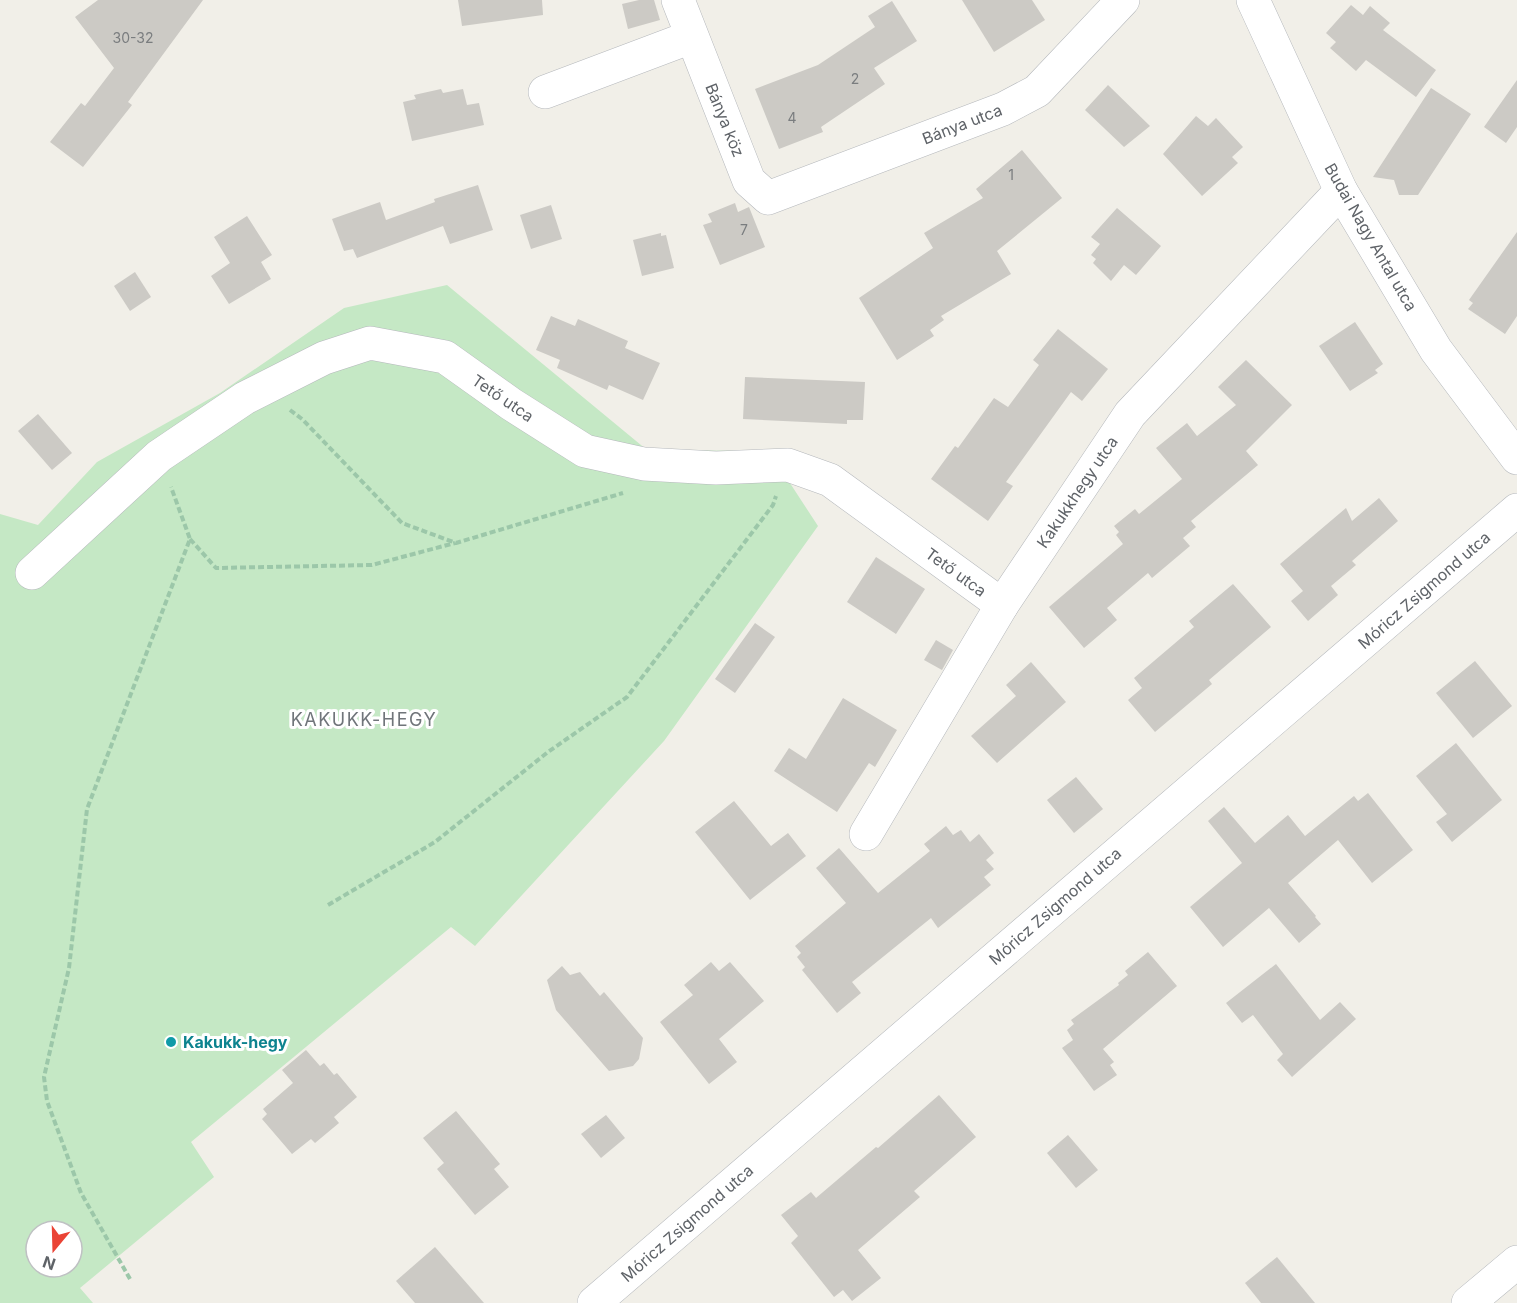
<svg xmlns="http://www.w3.org/2000/svg" width="1517" height="1303" font-family="Inter,sans-serif">
  <style>
    .green { fill: #c5e8c5; fill-rule: evenodd }
    .building { fill: #cccac5 }
    .lines { fill: none; stroke-linecap: round; stroke-linejoin: round }
    .minor-casing { stroke: #b5b8bc; stroke-width: 34 }
    .path { stroke: #9cc7a9; stroke-width: 4; stroke-dasharray: 6 3; stroke-linecap: butt }
    .minor { stroke: #fff; stroke-width: 33 }
    .culture-dot { fill: #0f9aa8; stroke: #fff; stroke-width: 2 }
    .labels { text-anchor: middle; stroke-width: 6; stroke-linejoin: round; paint-order: stroke }
    .number-label { font-size: 14px; fill: #7a7d7f }
    .street-label { font-size: 16px; fill: #5f6368; stroke: #fff }
    .culture-label { font-size: 16px; font-weight: bold; fill: #0d838f; stroke: #fff; text-anchor: start }
    .neighbourhood-label { font-size: 18px; letter-spacing: 1.5px; fill: #70757a; stroke: #fff }
  </style>
  <rect width="100%" height="100%" fill="#f1efe8"/>
  <path class="green" d="M 447,285 L 647,450 L 769,451 L 818,526 L 664,741 L 475,946 L 451,927 L 191,1142 L 214,1177 L 80,1288 L 93,1303 L 0,1303 L 0,514 L 38,525 L 97,462 L 220,393 L 344,308 ZM 36,1231 L 72,1231 L 72,1267 L 36,1267 Z"/>
  <g class="building">
    <path d="M 98,0 L 203,0 L 128,102 L 132,105 L 83,167 L 50,142 L 81,103 L 85,106 L 114,68 L 75,17 Z"/>
    <path d="M 458,0 L 542,0 L 543,15 L 462,26 Z"/>
    <path d="M 639,0 L 654,0 L 660,20 L 628,29 L 622,4 Z"/>
    <path d="M 962,0 L 1032,0 L 1045,20 L 994,52 Z"/>
    <path d="M 892,1 L 917,41 L 874,68 L 885,84 L 821,127 L 823,132 L 779,149 L 755,89 L 818,65 L 875,27 L 868,16 Z"/>
    <path d="M 1351,5 L 1363,15 L 1370,6 L 1390,23 L 1383,30 L 1436,70 L 1416,97 L 1366,60 L 1356,71 L 1330,48 L 1336,42 L 1326,33 Z"/>
    <path d="M 1517,80 L 1517,127 L 1506,143 L 1484,127 Z"/>
    <path d="M 1108,85 L 1150,126 L 1124,147 L 1085,110 Z"/>
    <path d="M 1431,88 L 1471,114 L 1418,195 L 1399,195 L 1394,180 L 1373,177 Z"/>
    <path d="M 441,89 L 443,93 L 463,89 L 467,105 L 479,103 L 484,125 L 412,141 L 403,102 L 416,99 L 414,95 Z"/>
    <path d="M 1196,116 L 1208,126 L 1216,118 L 1243,147 L 1232,157 L 1238,163 L 1202,196 L 1163,154 Z"/>
    <path d="M 1022,150 L 1062,198 L 997,251 L 1011,274 L 941,316 L 944,320 L 930,330 L 934,336 L 897,360 L 859,298 L 933,248 L 924,233 L 983,198 L 976,189 Z"/>
    <path d="M 478,185 L 493,230 L 450,244 L 443,226 L 357,258 L 353,249 L 344,251 L 332,219 L 380,202 L 386,220 L 435,202 L 434,199 Z"/>
    <path d="M 735,203 L 738,212 L 749,207 L 765,247 L 720,265 L 703,225 L 712,222 L 708,214 Z"/>
    <path d="M 551,205 L 562,239 L 531,249 L 520,215 Z"/>
    <path d="M 1117,208 L 1161,246 L 1136,275 L 1124,265 L 1111,281 L 1093,263 L 1096,259 L 1091,255 L 1100,244 L 1091,237 Z"/>
    <path d="M 247,216 L 272,255 L 261,262 L 271,279 L 229,304 L 211,276 L 230,263 L 214,237 Z"/>
    <path d="M 1517,232 L 1517,316 L 1505,334 L 1468,309 L 1473,303 L 1469,300 Z"/>
    <path d="M 661,233 L 661,236 L 666,235 L 674,268 L 642,276 L 633,240 Z"/>
    <path d="M 135,272 L 151,297 L 130,311 L 114,286 Z"/>
    <path d="M 551,316 L 575,326 L 578,319 L 628,341 L 625,348 L 660,363 L 643,400 L 609,385 L 607,390 L 557,368 L 560,360 L 536,350 Z"/>
    <path d="M 1355,322 L 1383,364 L 1375,370 L 1378,373 L 1350,391 L 1319,346 Z"/>
    <path d="M 1058,329 L 1108,369 L 1082,401 L 1071,392 L 1006,482 L 1013,486 L 988,521 L 931,479 L 955,446 L 958,448 L 994,398 L 1008,407 L 1039,365 L 1033,360 Z"/>
    <path d="M 1246,360 L 1292,405 L 1246,451 L 1258,465 L 1191,521 L 1196,527 L 1183,538 L 1190,546 L 1152,578 L 1148,573 L 1107,608 L 1117,620 L 1084,648 L 1049,607 L 1123,544 L 1116,535 L 1119,532 L 1114,526 L 1135,509 L 1139,514 L 1182,479 L 1156,448 L 1187,423 L 1197,436 L 1236,405 L 1218,387 Z"/>
    <path d="M 745,377 L 865,382 L 863,420 L 847,420 L 847,424 L 743,419 Z"/>
    <path d="M 38,414 L 72,453 L 52,470 L 18,431 Z"/>
    <path d="M 1379,498 L 1398,521 L 1352,561 L 1356,565 L 1331,586 L 1338,595 L 1308,621 L 1291,601 L 1303,591 L 1280,564 L 1346,508 L 1352,521 Z"/>
    <path d="M 876,557 L 925,589 L 896,634 L 847,602 Z"/>
    <path d="M 1233,584 L 1271,627 L 1209,680 L 1212,684 L 1155,732 L 1128,700 L 1142,688 L 1134,678 L 1194,627 L 1189,621 Z"/>
    <path d="M 755,623 L 775,637 L 735,693 L 715,679 Z"/>
    <path d="M 936,640 L 953,650 L 942,670 L 924,660 Z"/>
    <path d="M 1475,661 L 1512,706 L 1473,738 L 1436,693 Z"/>
    <path d="M 1031,662 L 1066,702 L 997,763 L 971,736 L 1016,696 L 1006,685 Z"/>
    <path d="M 843,698 L 897,730 L 875,767 L 869,763 L 837,812 L 774,771 L 789,748 L 806,759 Z"/>
    <path d="M 1456,743 L 1502,800 L 1452,842 L 1436,822 L 1447,814 L 1416,776 Z"/>
    <path d="M 1076,777 L 1103,809 L 1074,833 L 1047,800 Z"/>
    <path d="M 1368,793 L 1413,850 L 1372,883 L 1338,840 L 1288,883 L 1316,916 L 1315,917 L 1321,924 L 1299,943 L 1269,908 L 1223,947 L 1190,907 L 1242,863 L 1208,821 L 1224,807 L 1255,843 L 1288,815 L 1305,836 L 1354,796 L 1358,801 Z"/>
    <path d="M 734,801 L 771,846 L 788,833 L 806,856 L 750,900 L 695,832 Z"/>
    <path d="M 946,826 L 953,835 L 961,830 L 970,842 L 979,834 L 994,853 L 986,860 L 994,869 L 984,877 L 991,885 L 938,928 L 931,918 L 852,982 L 861,993 L 837,1013 L 802,970 L 805,967 L 797,957 L 801,953 L 795,946 L 846,903 L 816,868 L 839,848 L 878,893 L 930,851 L 924,844 Z"/>
    <path d="M 1148,952 L 1177,986 L 1103,1049 L 1114,1062 L 1110,1065 L 1117,1075 L 1094,1091 L 1062,1048 L 1073,1040 L 1067,1030 L 1074,1024 L 1071,1020 L 1119,985 L 1118,983 L 1128,975 L 1125,971 Z"/>
    <path d="M 711,962 L 719,971 L 730,962 L 764,1001 L 719,1039 L 737,1062 L 709,1084 L 660,1022 L 693,995 L 684,985 Z"/>
    <path d="M 1276,964 L 1320,1020 L 1340,1002 L 1356,1019 L 1292,1077 L 1277,1060 L 1283,1054 L 1253,1015 L 1242,1023 L 1226,1003 Z"/>
    <path d="M 562,966 L 570,975 L 580,972 L 600,996 L 604,992 L 643,1038 L 639,1059 L 633,1066 L 609,1071 L 556,1010 L 547,980 Z"/>
    <path d="M 306,1050 L 320,1066 L 324,1063 L 334,1075 L 337,1073 L 357,1097 L 334,1117 L 339,1123 L 315,1143 L 311,1139 L 292,1154 L 262,1119 L 267,1114 L 263,1109 L 293,1083 L 282,1070 Z"/>
    <path d="M 939,1095 L 976,1137 L 914,1191 L 920,1197 L 858,1250 L 881,1278 L 852,1301 L 843,1290 L 834,1297 L 791,1243 L 798,1236 L 781,1215 L 811,1192 L 816,1198 L 876,1147 L 878,1148 Z"/>
    <path d="M 456,1111 L 500,1164 L 494,1169 L 509,1187 L 475,1215 L 437,1169 L 444,1163 L 423,1138 Z"/>
    <path d="M 606,1115 L 625,1138 L 601,1158 L 581,1134 Z"/>
    <path d="M 1068,1135 L 1098,1170 L 1076,1188 L 1047,1153 Z"/>
    <path d="M 435,1247 L 484,1303 L 415,1303 L 396,1281 Z"/>
    <path d="M 1277,1257 L 1315,1303 L 1261,1303 L 1245,1283 Z"/>
  </g>
  <g class="lines">
    <g class="minor-casing">
      <g id="minor">
        <path d="M 678,0 L 749,181 L 768,198 L 1003,109 L 1037,91 L 1123,0"/>
        <path d="M 1253,0 L 1341,191 L 1436,350 L 1517,458"/>
        <path d="M 545,92 L 691,37"/>
        <path d="M 32,573 L 159,456 L 245,398 L 324,358 L 370,343 L 445,357 L 511,404 L 585,451 L 644,464 L 716,468 L 788,465 L 830,480 L 1002,605"/>
        <path d="M 866,834 L 1002,605 L 1130,414 L 1341,191"/>
        <path d="M 594,1303 L 1517,510"/>
        <path d="M 1468,1303 L 1517,1262"/>
      </g>
    </g>
    <g class="path">
      <path d="M 290,410 L 302,419 L 402,523 L 456,543 L 623,493"/>
      <path d="M 190,539 L 216,568 L 372,565 L 455,543"/>
      <path d="M 328,905 L 435,842 L 548,752 L 627,697 L 773,505 L 776,496"/>
      <path d="M 130,1279 L 81,1193 L 47,1101 L 44,1077 L 69,968 L 87,809 L 190,539 L 171,487"/>
    </g>
    <use href="#minor" class="minor"/>
  </g>
  <circle class="culture-dot" cx="171" cy="1042" r="6"/>
  <g class="labels">
    <g class="number-label">
      <text x="133" y="43">30-32</text>
      <text x="855" y="84">2</text>
      <text x="792" y="123">4</text>
      <text x="1011" y="180">1</text>
      <text x="744" y="235">7</text>
    </g>
    <g class="street-label">
      <text transform="translate(725 120) rotate(68)" y="6">Bánya köz</text>
      <text transform="translate(962 124) rotate(-21)" y="6">Bánya utca</text>
      <text transform="translate(1371 237) rotate(60)" y="6">Budai Nagy Antal utca</text>
      <text transform="translate(503 398) rotate(34)" y="6">Tető utca</text>
      <text transform="translate(1077 492) rotate(-56)" y="6">Kakukkhegy utca</text>
      <text transform="translate(956 572) rotate(36)" y="6">Tető utca</text>
      <text transform="translate(1424 590) rotate(-41)" y="6">Móricz Zsigmond utca</text>
      <text transform="translate(1055 906) rotate(-41)" y="6">Móricz Zsigmond utca</text>
      <text transform="translate(687 1223) rotate(-41)" y="6">Móricz Zsigmond utca</text>
    </g>
    <g class="culture-label">
      <text x="183" y="1048">Kakukk-hegy</text>
    </g>
    <g class="neighbourhood-label">
      <text x="364" y="726">KAKUKK-HEGY</text>
    </g>
  </g>
  <g transform="translate(54 1249) rotate(199)"><circle r="28" fill="#ffffff" stroke="#bfc1c3" stroke-width="1.5"/>
  <path d="M0-4.5L10 22L0 15L-10 22Z" fill="#ea4335"/>
  <text y="-9" font-size="16" font-weight="bold" text-anchor="middle" fill="#5f6368">N</text>
  </g>
</svg>
